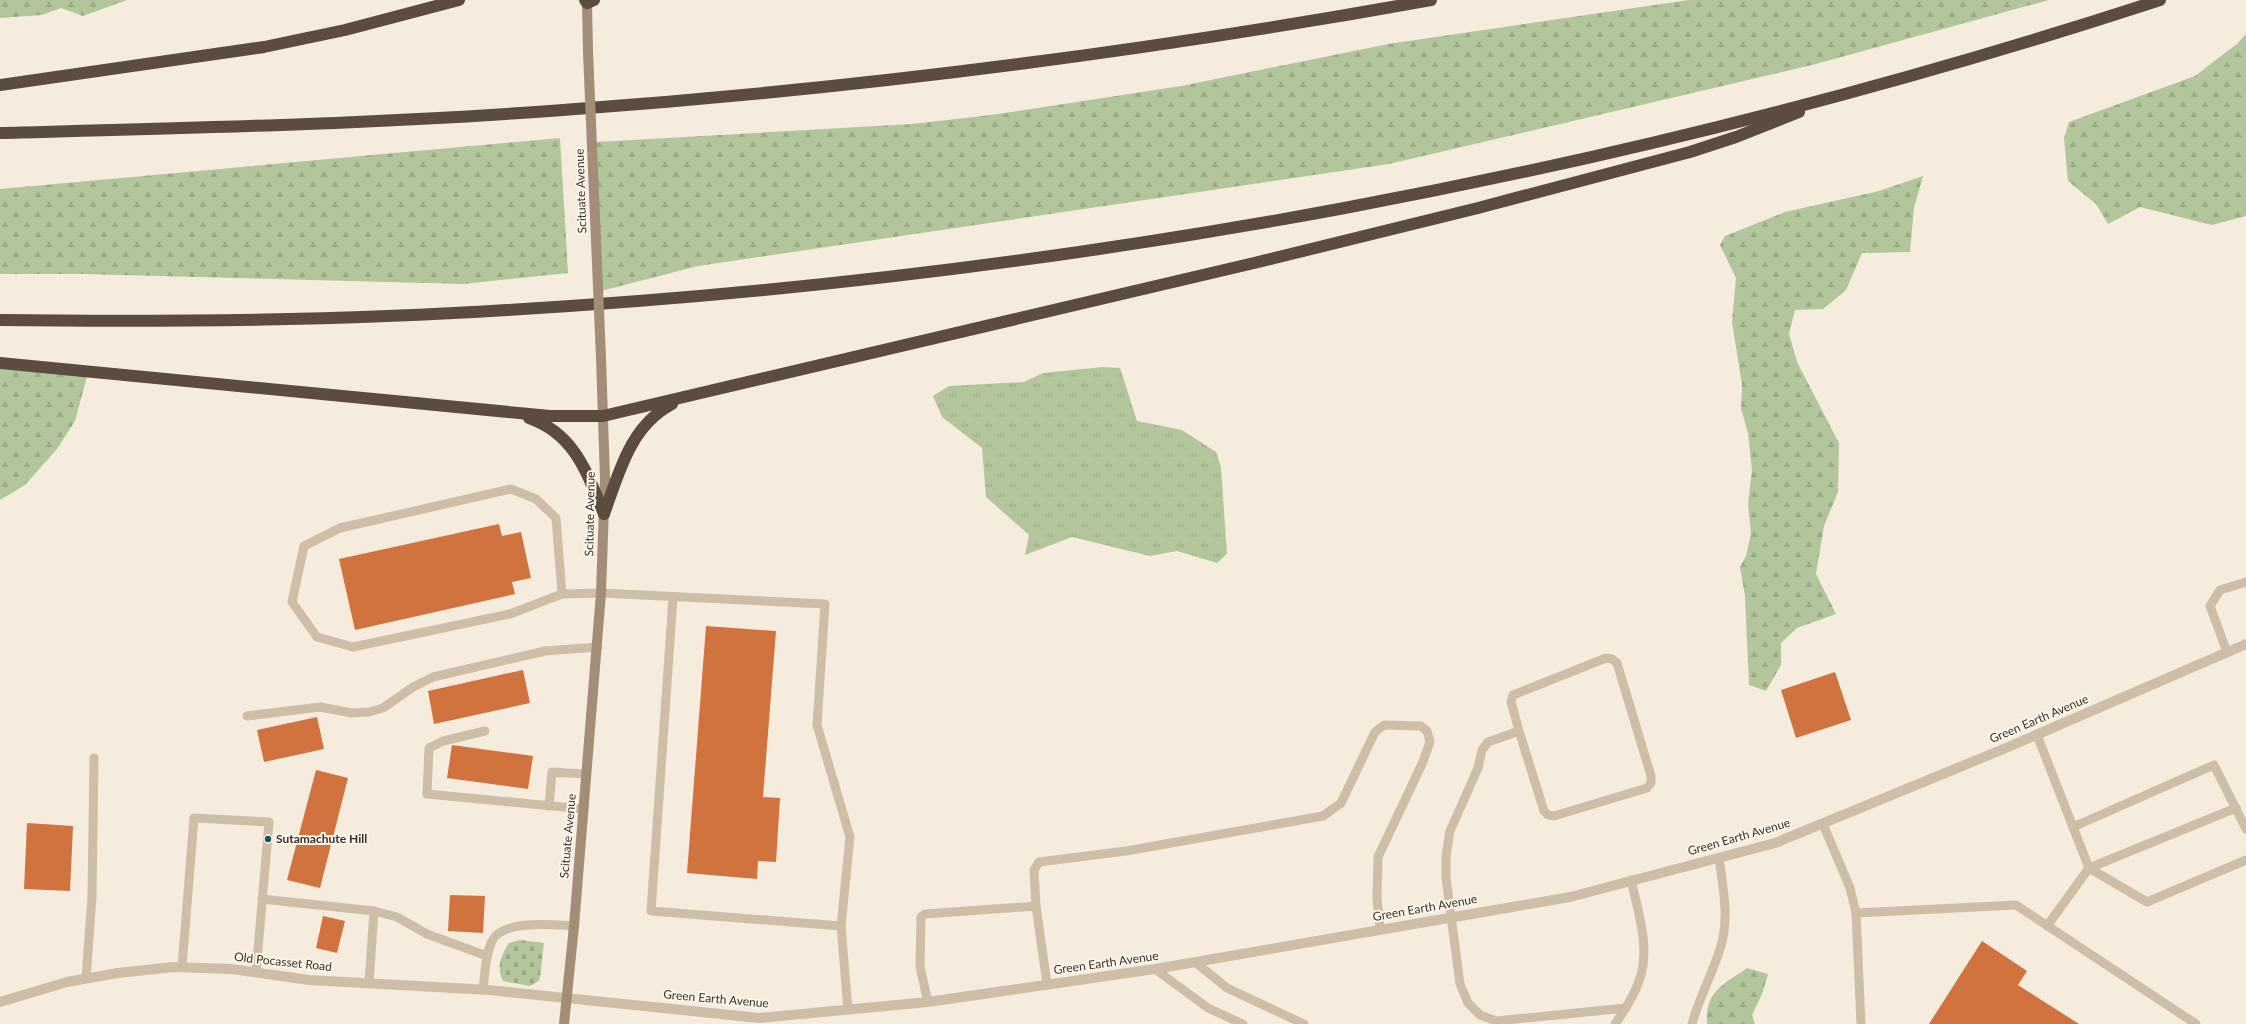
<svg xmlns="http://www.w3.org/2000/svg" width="2246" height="1024" font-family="Lato,sans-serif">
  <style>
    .grass { fill: url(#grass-tufts) }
    .forest { fill: url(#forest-firs) }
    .cemetery { fill: url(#cemetery-stones) }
    .building { fill: #d1733f }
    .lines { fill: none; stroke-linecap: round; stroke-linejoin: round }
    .service { stroke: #cebea8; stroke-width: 9 }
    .minor { stroke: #cebea8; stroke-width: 10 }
    .secondary { stroke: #a28d79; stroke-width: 10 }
    .motorway { stroke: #5c4b3f; stroke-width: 12 }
    .secondary-bridge { stroke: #a28d79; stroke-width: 10 }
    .poi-dot { fill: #1a5460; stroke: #fcf6ea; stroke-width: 1.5 }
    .labels { text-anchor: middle; stroke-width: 4; stroke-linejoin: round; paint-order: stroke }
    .street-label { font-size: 12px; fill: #3a3029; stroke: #fcf6ea }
    .poi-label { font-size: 12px; font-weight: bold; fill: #3a3029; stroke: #fcf6ea; text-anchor: start }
  </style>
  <defs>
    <pattern id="grass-tufts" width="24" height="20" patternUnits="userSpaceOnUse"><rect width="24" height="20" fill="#b3c69b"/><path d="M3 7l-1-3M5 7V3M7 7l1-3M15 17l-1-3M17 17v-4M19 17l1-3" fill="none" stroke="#9baa86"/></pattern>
    <pattern id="forest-firs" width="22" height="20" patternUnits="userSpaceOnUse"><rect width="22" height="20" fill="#b3c69b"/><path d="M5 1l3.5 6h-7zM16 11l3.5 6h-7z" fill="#9baa86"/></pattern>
    <pattern id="cemetery-stones" width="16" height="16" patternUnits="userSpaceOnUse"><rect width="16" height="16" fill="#b3c69b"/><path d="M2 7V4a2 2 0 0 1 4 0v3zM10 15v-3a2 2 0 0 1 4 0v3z" fill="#9baa86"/></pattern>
  </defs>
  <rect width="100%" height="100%" fill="#f5ecdd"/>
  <path class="grass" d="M 1103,367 L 1120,368 L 1137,421 L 1182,430 L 1216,452 L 1221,467 L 1227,554 L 1217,563 L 1177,551 L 1150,556 L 1072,537 L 1025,555 L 1029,535 L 986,497 L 982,448 L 942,417 L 933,396 L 949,386 L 1024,382 L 1043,373 Z"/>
  <g class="forest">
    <path d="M 0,0 L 127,0 L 83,16 L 61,8 L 42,15 L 0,18 Z"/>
    <path d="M 1689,0 L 2049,0 L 1816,64 L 1389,164 L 698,266 L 601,291 L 593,147 L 597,142 L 912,124 L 991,115 L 1181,86 L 1388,44 Z"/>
    <path d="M 2246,34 L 2246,216 L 2212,225 L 2140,207 L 2108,224 L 2096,204 L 2068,181 L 2064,138 L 2069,122 L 2195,76 L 2238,43 Z"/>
    <path d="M 560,138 L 568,273 L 463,284 L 82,274 L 0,274 L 0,189 Z"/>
    <path d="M 1923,176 L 1914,208 L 1910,252 L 1862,253 L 1846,290 L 1823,309 L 1795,310 L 1789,334 L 1797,362 L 1839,443 L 1838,492 L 1824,526 L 1816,574 L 1836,614 L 1797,628 L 1781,643 L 1781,665 L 1766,691 L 1749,685 L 1745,596 L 1740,567 L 1746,556 L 1751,534 L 1748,504 L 1752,470 L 1748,433 L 1741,409 L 1742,385 L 1732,322 L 1736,278 L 1720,245 L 1725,236 L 1785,212 L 1879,191 Z"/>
    <path d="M 0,365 L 88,373 L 75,421 L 57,449 L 25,485 L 0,500 Z"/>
    <path d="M 1747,968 L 1768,974 L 1762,994 L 1752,1015 L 1755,1024 L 1707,1024 C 1705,991 1723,985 1747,968 Z"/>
  </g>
  <path class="cemetery" d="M 520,940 L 544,943 L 540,977 L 539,981 L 530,986 L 503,981 C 496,967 501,955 509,943 Z"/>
  <g class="building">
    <path d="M 499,524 L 502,536 L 521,532 L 531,578 L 512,582 L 515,594 L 355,630 L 339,559 Z"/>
    <path d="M 706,626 L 776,631 L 763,797 L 780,798 L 776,862 L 758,861 L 757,879 L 687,873 Z"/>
    <path d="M 523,670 L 530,703 L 434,724 L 428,691 Z"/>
    <path d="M 1835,672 L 1851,720 L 1796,738 L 1781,690 Z"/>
    <path d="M 317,717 L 324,749 L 264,762 L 257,730 Z"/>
    <path d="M 452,745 L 533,756 L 528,789 L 447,778 Z"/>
    <path d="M 316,770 L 348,778 L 320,888 L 287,880 Z"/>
    <path d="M 27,823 L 73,826 L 70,891 L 24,889 Z"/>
    <path d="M 450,895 L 485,896 L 483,933 L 448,931 Z"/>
    <path d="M 323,916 L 345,921 L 337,953 L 316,948 Z"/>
    <path d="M 1982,941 L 2027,971 L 2018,985 L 2079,1024 L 1929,1024 Z"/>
  </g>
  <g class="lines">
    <g class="service">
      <path d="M 562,594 L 556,518 L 536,499 L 511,489 L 340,528 L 304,546 L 292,602 L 317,637 L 353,647 L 510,614 L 562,594 L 601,593 L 825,604 L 817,725 L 850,837 L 841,926"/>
      <path d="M 673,598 L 651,911 L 841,926 L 848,1010"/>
      <path d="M 2227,652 L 2210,606 L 2220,590 L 2246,582"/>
      <path d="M 247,716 L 320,707 L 352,713 L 369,712 L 383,708 L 413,687 L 433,677 L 545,651 L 598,647"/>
      <path d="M 485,731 L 443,741 L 429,748 L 427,794 L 584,809"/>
      <path d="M 1519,731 L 1511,702 L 1513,695 L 1606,658 L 1612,659 L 1617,663 L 1651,776 L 1651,783 L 1647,788 L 1554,816 L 1548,815 L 1544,811 L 1519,731 L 1488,742 L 1482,750 L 1478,768 L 1450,831 L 1446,856 L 1446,878 L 1460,984 L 1468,1003 L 1480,1015 L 1496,1021 L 1626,1008"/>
      <path d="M 2037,735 L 2089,868 L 2147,902 L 2246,860"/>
      <path d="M 549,806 L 552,772 L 586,774"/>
      <path d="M 1823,824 L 1850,888 L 1856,913 L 1861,1024"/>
      <path d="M 2073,827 L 2214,765 L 2246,829"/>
      <path d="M 262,899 L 374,911 L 369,982"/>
      <path d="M 1036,906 L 1034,870 L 1039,862 L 1126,851 L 1323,816 L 1341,803 L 1375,732 L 1384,725 L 1421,726 L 1427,731 L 1430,742 L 1422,764 L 1378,857 L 1377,898 L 1380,929"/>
      <path d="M 374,911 L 397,917 L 427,934 L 487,956"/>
      <path d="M 1856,913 L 2016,905 L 2196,1024"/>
      <path d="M 2047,926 L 2089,868 L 2236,808"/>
      <path d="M 1195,962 L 1227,988 L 1304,1024"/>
      <path d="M 182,967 L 194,818 L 269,822 L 256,972"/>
      <path d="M 1155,969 L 1208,1008 L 1243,1024"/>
      <path d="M 86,978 L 92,897 L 94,758"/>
      <path d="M 483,990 C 485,974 485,956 492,941 C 503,919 554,925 574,926"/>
      <path d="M 928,1002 L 920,967 L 921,917 L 925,914 L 1036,906 L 1047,984"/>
      <path d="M 1615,1024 C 1625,1010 1634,996 1639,981 C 1651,950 1638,911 1631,880"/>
      <path d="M 1692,1024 C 1699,998 1712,975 1720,949 C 1730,919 1723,888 1719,858"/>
    </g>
    <path class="minor" d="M 0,1002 L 67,982 L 118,973 L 174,967 L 231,969 L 309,980 L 489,990 L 759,1018 L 928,1002 L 1155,969 L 1570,897 L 1775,843 L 2006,748 L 2246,644"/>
    <g class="secondary">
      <path d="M 587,3 L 588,52"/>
      <path d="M 564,1024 L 574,926 L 601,593 L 605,479 L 601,358"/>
    </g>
    <g class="motorway">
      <path d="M 585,0 L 587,3 L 594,0"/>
      <path d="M 0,85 L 264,47 L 345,30 L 459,0"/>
      <path d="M 0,133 C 188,128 376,124 563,110 C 854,89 1144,52 1431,0"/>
      <path d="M 0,320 C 169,322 338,321 507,310 C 1068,277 1625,175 2160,0"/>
      <path d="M 0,363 L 550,416 L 603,416 L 1254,263 L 1478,208 L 1690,152 L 1736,137 L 1799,112"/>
      <path d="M 529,418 C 575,434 587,473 604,514"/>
      <path d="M 604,514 C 619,473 630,426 672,404"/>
    </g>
    <path class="secondary-bridge" d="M 588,52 L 601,358"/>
  </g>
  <circle class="poi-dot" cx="268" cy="839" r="4"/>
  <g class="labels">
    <g class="street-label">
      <text transform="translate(581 191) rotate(-92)" y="4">Scituate Avenue</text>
      <text transform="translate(590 514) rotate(-89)" y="4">Scituate Avenue</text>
      <text transform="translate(2039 719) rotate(-23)" y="4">Green Earth Avenue</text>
      <text transform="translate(568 836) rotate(-85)" y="4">Scituate Avenue</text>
      <text transform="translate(1739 837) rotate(-16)" y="4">Green Earth Avenue</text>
      <text transform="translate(1425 908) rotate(-10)" y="4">Green Earth Avenue</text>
      <text transform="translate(283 962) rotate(6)" y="4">Old Pocasset Road</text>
      <text transform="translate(1106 963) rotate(-8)" y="4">Green Earth Avenue</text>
      <text transform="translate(716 999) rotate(5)" y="4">Green Earth Avenue</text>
    </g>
    <g class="poi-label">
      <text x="276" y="843">Sutamachute Hill</text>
    </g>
  </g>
</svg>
